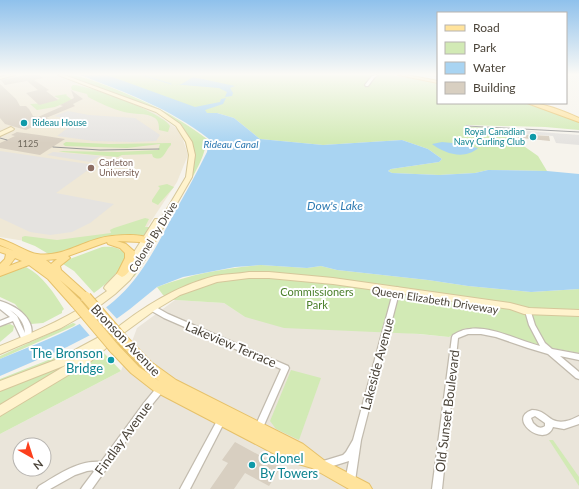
<svg xmlns="http://www.w3.org/2000/svg" width="579" height="489" font-family="Lato,sans-serif">
  <style>
    .residential { fill: #eae5da; fill-rule: evenodd }
    .education { fill: #efe8d6 }
    .green { fill: #d2eab5 }
    .parking { fill: #e5e3e0 }
    .water { fill: #a9d4f2 }
    .pier { fill: #f6f3ec }
    .lines { fill: none; stroke-linecap: round; stroke-linejoin: round }
    .stream { stroke: #a9d4f2; stroke-width: 1 }
    .building { fill: #d8cfc1 }
    .street-casing { stroke: #c2bbae; stroke-width: 2.5 }
    .secondary-casing { stroke: #d6c79b; stroke-width: 2 }
    .primary-casing { stroke: #e6c16a; stroke-width: 2 }
    .street { fill: #fff; fill-rule: evenodd }
    .secondary { fill: #fff3cd; fill-rule: evenodd }
    .primary { fill: #ffe39c; fill-rule: evenodd }
    .tram { stroke: #9a9a9a; stroke-width: 1 }
    .primary-bridge-casing { stroke: #e6c16a; stroke-width: 12; stroke-linecap: butt }
    .primary-bridge { stroke: #ffe39c; stroke-width: 10 }
    .culture-dot { fill: #0f9aa8; stroke: #fff; stroke-width: 1.5 }
    .education-dot { fill: #8d6e63; stroke: #fff; stroke-width: 1.5 }
    .labels { text-anchor: middle; stroke-width: 4; stroke-linejoin: round; paint-order: stroke }
    .far-culture-label { font-size: 9px; fill: #0d838f; stroke: #fff; text-anchor: start }
    .number-label { font-size: 9px; fill: #6e675b }
    .far-education-label { font-size: 9px; fill: #785e54; stroke: #fff; text-anchor: start }
    .far-water-label { font-size: 10px; font-style: italic; fill: #2e7ab2; stroke: #fff }
    .street-label { font-size: 11px; fill: #4b4439; stroke: #fff }
    .park-label { font-size: 11px; fill: #4a7f2a; stroke: #fff }
    .water-label { font-size: 12px; font-style: italic; fill: #2e7ab2; stroke: #fff }
    .near-street-label { font-size: 13px; fill: #4b4439; stroke: #fff }
    .near-culture-label { font-size: 13px; fill: #0d838f; stroke: #fff; text-anchor: end }
  </style>
  <rect width="100%" height="100%" fill="#f6f3ec"/>
  <path class="residential" d="M 175,300 L 224,303 L 245,317 L 449,337 L 463,329 L 471,328 L 504,334 L 530,344 L 579,353 L 579,489 L 0,489 L 0,434 L 121,371 L 137,328 ZM 20,445 L 44,445 L 44,469 L 20,469 Z"/>
  <path class="education" d="M 0,75 L 54,75 L 154,112 L 180,131 L 188,155 L 177,182 L 142,235 L 37,243 L 0,237 Z"/>
  <g class="green">
    <path d="M 63,75 C 82,75 93,81 110,87 C 147,102 174,114 207,139 C 204,163 187,185 176,205 C 162,230 150,255 134,277 L 130,276 L 188,182 L 194,154 L 193,145 L 182,126 L 160,111 Z"/>
    <path d="M 107,75 L 391,75 L 438,83 L 438,103 L 524,103 L 574,119 L 579,123 L 579,130 L 545,127 L 465,125 L 467,127 L 498,128 L 538,156 L 547,171 L 488,170 L 475,173 L 439,175 L 392,173 L 388,171 L 391,169 L 439,162 L 442,159 L 428,149 L 402,140 L 323,145 L 260,139 L 234,118 L 217,113 L 207,113 Z"/>
    <path d="M 73,85 C 88,85 164,113 170,126 L 168,132 L 159,130 C 159,126 159,121 155,118 C 146,112 134,115 124,112 C 112,109 100,103 88,97 L 87,94 L 72,90 L 71,87 Z"/>
    <path d="M 67,94 L 66,95 L 72,100 L 55,107 L 37,110 L 30,104 L 47,103 L 46,102 L 60,99 L 54,96 Z"/>
    <path d="M 66,142 L 109,144 L 171,143 L 171,145 C 165,150 164,163 153,157 L 152,154 L 122,155 L 118,157 L 63,152 L 59,151 L 118,152 L 158,150 L 160,144 L 127,148 L 65,146 L 63,144 Z"/>
    <path d="M 167,184 L 174,187 L 158,205 L 152,202 L 152,200 L 160,188 L 158,186 Z"/>
    <path d="M 145,218 L 149,219 L 145,227 L 151,227 L 146,234 L 140,237 L 119,237 L 52,256 L 35,246 L 22,241 L 22,237 L 25,236 L 57,240 L 111,233 L 110,230 L 114,228 Z"/>
    <path d="M 102,247 C 111,246 119,247 125,254 C 123,271 106,284 94,293 L 74,271 L 63,264 L 67,260 Z"/>
    <path d="M 261,265 L 307,268 L 321,266 L 337,270 L 428,280 L 468,286 L 531,292 L 579,289 L 579,353 L 530,344 L 504,334 L 471,328 L 463,329 L 449,337 L 420,334 L 284,328 L 245,317 L 224,303 L 175,300 L 163,295 L 157,287 C 191,274 225,268 261,265 Z"/>
    <path d="M 26,267 C 43,276 54,293 64,309 L 62,311 L 62,313 L 43,323 L 31,324 L 15,304 L 0,297 L 0,276 Z"/>
    <path d="M 73,323 L 76,324 L 74,326 L 0,359 L 0,356 Z"/>
    <path d="M 10,324 L 14,326 L 13,331 L 0,342 L 0,326 Z"/>
    <path d="M 71,351 L 72,352 L 0,384 L 0,379 Z"/>
    <path d="M 104,353 L 121,371 L 0,434 L 0,414 Z"/>
    <path d="M 79,357 L 0,408 L 0,390 L 49,372 Z"/>
    <path d="M 291,370 L 321,378 L 299,440 L 276,429 L 270,421 Z"/>
    <path d="M 549,440 L 553,440 L 579,477 L 579,486 Z"/>
  </g>
  <g class="parking">
    <path d="M 68,111 L 89,115 L 135,118 L 160,135 L 156,141 L 132,142 L 93,141 L 57,136 L 77,121 L 54,116 Z"/>
    <path d="M 501,129 L 579,135 L 579,145 L 556,143 L 553,136 L 516,133 L 516,136 L 512,137 Z"/>
    <path d="M 0,151 L 95,165 L 56,193 L 114,204 L 90,223 L 72,232 L 50,235 L 30,232 L 0,218 Z"/>
    <path d="M 53,152 L 100,156 L 90,162 L 47,155 Z"/>
  </g>
  <g class="water">
    <path d="M 80,75 L 107,75 L 195,107 L 220,102 L 221,99 L 226,98 L 223,104 L 205,110 L 207,113 L 217,113 L 234,118 L 260,139 L 323,145 L 402,140 L 428,149 L 442,159 L 439,162 L 391,169 L 388,171 L 392,173 L 439,175 L 475,173 L 488,170 L 547,171 L 579,174 L 579,289 L 531,292 L 468,286 L 428,280 L 337,270 L 321,266 L 307,268 L 261,265 L 235,267 L 183,277 L 157,287 L 130,309 L 104,328 L 67,347 L 0,376 L 0,359 C 38,343 82,328 114,301 C 140,279 155,249 171,219 C 183,197 196,175 207,152 L 209,139 C 169,108 127,93 80,75 Z"/>
    <path d="M 193,77 L 235,86 L 230,88 L 233,93 L 232,96 L 225,97 L 227,92 L 219,88 L 171,84 L 180,85 Z"/>
    <path d="M 442,142 L 463,144 L 462,145 L 478,148 C 465,160 445,154 432,144 Z"/>
  </g>
  <path class="pier" d="M 105,306 L 119,321 L 91,337 L 78,322 Z"/>
  <g class="lines">
    <path class="stream" d="M 142,75 L 171,84"/>
  </g>
  <g class="building">
    <path d="M 26,75 L 39,75 L 43,78 L 34,80 L 49,90 L 46,91 L 58,100 L 39,105 L 26,93 L 38,90 L 27,81 L 5,85 L 1,80 Z"/>
    <path d="M 0,84 L 16,99 L 20,106 L 26,106 L 29,109 L 33,116 L 38,117 L 63,106 L 60,105 L 74,98 L 71,90 L 83,99 L 73,104 L 75,106 L 46,118 L 49,119 L 26,130 L 5,124 L 0,118 Z"/>
    <path d="M 17,132 L 39,135 L 65,139 L 40,155 L 0,148 L 0,143 L 15,136 L 11,135 Z"/>
    <path d="M 517,134 L 549,136 L 550,141 L 521,138 L 518,138 Z"/>
    <path d="M 235,442 L 281,467 L 269,486 L 245,473 L 234,489 L 210,489 L 228,463 L 222,460 Z"/>
  </g>
  <g class="lines">
    <g class="street-casing">
      <g id="street">
        <path d="M 375,75 L 378,75 L 374,78 L 368,86 L 366,86 L 365,85 L 372,76 Z"/>
        <path d="M 397,287 L 399,288 L 400,289 L 361,440 L 355,481 L 353,484 L 350,485 L 347,484 L 345,481 L 349,461 L 323,469 L 320,468 L 319,465 L 320,462 L 343,455 L 346,452 L 353,440 L 394,289 L 395,288 Z"/>
        <path d="M 0,301 C 17,306 38,320 30,341 L 28,342 L 21,338 L 13,321 L 0,326 L 0,321 L 10,317 L 0,309 ZM 10,310 C 19,316 24,322 25,333 L 17,316 Z"/>
        <path d="M 150,306 L 154,306 L 168,314 L 288,366 L 289,368 L 261,432 L 258,433 L 255,432 L 254,429 L 281,369 L 164,318 L 150,310 L 149,308 Z"/>
        <path d="M 526,309 L 530,309 L 535,325 L 545,343 L 552,349 L 579,354 L 579,360 L 560,356 L 579,372 L 579,379 L 576,378 L 548,354 L 528,348 L 496,337 L 481,334 L 468,334 L 458,338 L 442,489 L 432,489 L 452,337 L 453,335 C 458,332 464,329 470,329 C 491,326 520,341 540,346 L 529,325 L 525,311 Z"/>
        <path d="M 161,385 L 164,386 L 165,388 L 164,390 L 150,407 L 92,489 L 81,489 L 83,486 L 95,470 L 87,471 L 75,475 L 50,489 L 37,489 L 39,486 C 58,475 78,460 101,462 L 144,403 L 158,386 Z"/>
        <path d="M 532,410 C 542,410 546,416 553,420 C 562,424 571,420 579,416 L 579,424 L 564,429 L 553,427 C 545,449 506,419 532,410 ZM 535,416 L 545,423 L 545,426 C 540,430 536,426 533,423 L 531,418 Z"/>
        <path d="M 222,415 L 225,417 L 226,419 L 190,489 L 180,489 L 219,417 Z"/>
      </g>
    </g>
    <g class="secondary-casing">
      <g id="secondary">
        <path d="M 8,75 L 15,75 L 0,79 L 0,77 Z"/>
        <path d="M 58,75 L 64,75 L 160,110 L 180,124 L 192,142 L 195,155 L 192,177 L 144,261 L 130,280 L 115,294 L 98,307 L 61,328 L 0,354 L 0,346 C 38,331 74,315 107,291 L 104,288 L 105,286 L 127,263 L 155,219 L 161,219 L 186,177 L 189,155 L 186,142 L 176,126 L 156,112 Z"/>
        <path d="M 11,127 L 14,129 L 13,130 L 0,136 L 0,132 Z"/>
        <path d="M 249,272 L 269,272 L 333,278 L 510,303 L 529,308 L 579,310 L 579,316 L 524,314 L 510,309 L 333,284 L 269,278 L 249,278 L 217,282 L 180,295 L 155,310 L 125,332 L 90,362 L 0,416 L 0,405 L 83,355 L 66,365 L 0,391 L 0,381 L 58,359 L 101,336 L 107,336 C 138,310 175,286 215,276 C 226,274 238,274 249,272 Z"/>
      </g>
    </g>
    <g class="primary-casing">
      <g id="primary">
        <path d="M 398,75 L 407,75 L 438,81 L 438,83 Z"/>
        <path d="M 527,103 C 545,103 563,111 579,118 L 579,122 Z"/>
        <path d="M 112,236 C 124,235 147,233 155,242 L 151,245 L 140,242 L 117,241 L 126,244 L 135,252 C 135,260 130,275 122,277 L 117,274 L 125,258 L 125,253 L 120,248 L 108,244 L 107,242 L 68,256 L 70,258 L 60,266 L 61,270 L 91,297 L 90,299 L 82,299 L 60,280 L 80,300 L 81,303 L 80,306 L 72,306 L 48,279 L 29,265 L 0,276 L 0,264 L 5,259 L 6,254 L 0,252 L 0,246 L 14,251 L 0,245 L 0,239 C 12,242 28,253 37,254 C 64,258 86,238 112,236 ZM 15,258 L 22,261 L 9,266 ZM 57,259 L 51,264 L 46,260 Z"/>
        <path d="M 123,336 L 127,337 L 151,362 L 176,380 L 303,444 L 325,461 L 369,484 L 372,489 L 349,489 L 312,468 L 288,461 L 154,391 L 131,373 L 110,351 L 108,348 L 110,345 L 114,344 L 118,345 L 139,367 L 159,381 L 143,368 L 119,343 L 117,340 L 119,337 Z"/>
      </g>
    </g>
    <use href="#street" class="street"/>
    <use href="#secondary" class="secondary"/>
    <use href="#primary" class="primary"/>
    <g class="tram">
      <path d="M 466,126 L 579,132"/>
      <path d="M 0,138 L 7,140"/>
      <path d="M 53,147 L 100,150 L 159,149"/>
    </g>
    <g class="primary-bridge-casing">
      <g id="primary-bridge">
        <path d="M 86,297 L 123,340"/>
        <path d="M 76,303 L 114,348"/>
      </g>
    </g>
    <use href="#primary-bridge" class="primary-bridge"/>
  </g>
  <linearGradient id="sky" x2="0" y2="1"><stop stop-color="#8fc1ec"/><stop offset="0.52" stop-color="#fbfaf6"/><stop offset="1" stop-color="#fbfaf6" stop-opacity="0"/></linearGradient>
  <rect width="579" height="143" fill="url(#sky)"/>
  <g class="culture-dot">
    <circle cx="24" cy="123" r="4"/>
    <circle cx="533" cy="137" r="4"/>
    <circle cx="111" cy="360" r="4"/>
    <circle cx="252" cy="465" r="4"/>
  </g>
  <circle class="education-dot" cx="91" cy="168" r="4"/>
  <g class="labels">
    <g class="far-culture-label">
      <text x="32" y="126">Rideau House</text>
      <text x="525" y="135" text-anchor="end">Royal Canadian<tspan x="525" dy="10">Navy Curling Club</tspan></text>
    </g>
    <g class="number-label">
      <text x="28" y="147">1125</text>
    </g>
    <g class="far-education-label">
      <text x="99" y="166">Carleton<tspan x="99" dy="10">University</tspan></text>
    </g>
    <g class="far-water-label">
      <text x="231" y="148">Rideau Canal</text>
    </g>
    <g class="street-label">
      <text transform="translate(153 237) rotate(-58)" y="4">Colonel By Drive</text>
      <text transform="translate(435 300) rotate(9)" y="4">Queen Elizabeth Driveway</text>
    </g>
    <g class="park-label">
      <text x="317" y="296">Commissioners<tspan x="317" dy="13">Park</tspan></text>
    </g>
    <g class="water-label">
      <text x="335" y="210">Dow's Lake</text>
    </g>
    <g class="near-street-label">
      <text transform="translate(126 340) rotate(46)" y="5">Bronson Avenue</text>
      <text transform="translate(231 344) rotate(23)" y="5">Lakeview Terrace</text>
      <text transform="translate(377 364) rotate(-75)" y="5">Lakeside Avenue</text>
      <text transform="translate(447 411) rotate(-83)" y="5">Old Sunset Boulevard</text>
      <text transform="translate(123 438) rotate(-54)" y="5">Findlay Avenue</text>
    </g>
    <g class="near-culture-label">
      <text x="103" y="358">The Bronson<tspan x="103" dy="15">Bridge</tspan></text>
      <text x="260" y="463" text-anchor="start">Colonel<tspan x="260" dy="15">By Towers</tspan></text>
    </g>
  </g>
  <rect x="437" y="12" width="130" height="92" fill="#ffffff" stroke="#b7b4b0"/>
  <rect x="445" y="25" width="20" height="6" fill="#ffe39c" stroke="#b7b4b0"/>
  <text x="473" y="32" font-size="12" fill="#4b4439">Road</text>
  <rect x="445" y="42" width="20" height="12" fill="#d2eab5" stroke="#b7b4b0"/>
  <text x="473" y="52" font-size="12" fill="#4b4439">Park</text>
  <rect x="445" y="62" width="20" height="12" fill="#a9d4f2" stroke="#b7b4b0"/>
  <text x="473" y="72" font-size="12" fill="#4b4439">Water</text>
  <rect x="445" y="82" width="20" height="12" fill="#d8cfc1" stroke="#b7b4b0"/>
  <text x="473" y="92" font-size="12" fill="#4b4439">Building</text>
  <g transform="translate(32 457) rotate(141)"><circle r="19" fill="#ffffff" stroke="#b7b4b0"/>
  <path d="M0-3L7 15L0 10L-7 15Z" fill="#fc3f1d"/>
  <text y="-6" font-size="11" font-weight="bold" text-anchor="middle" fill="#4b4439">N</text>
  </g>
</svg>
